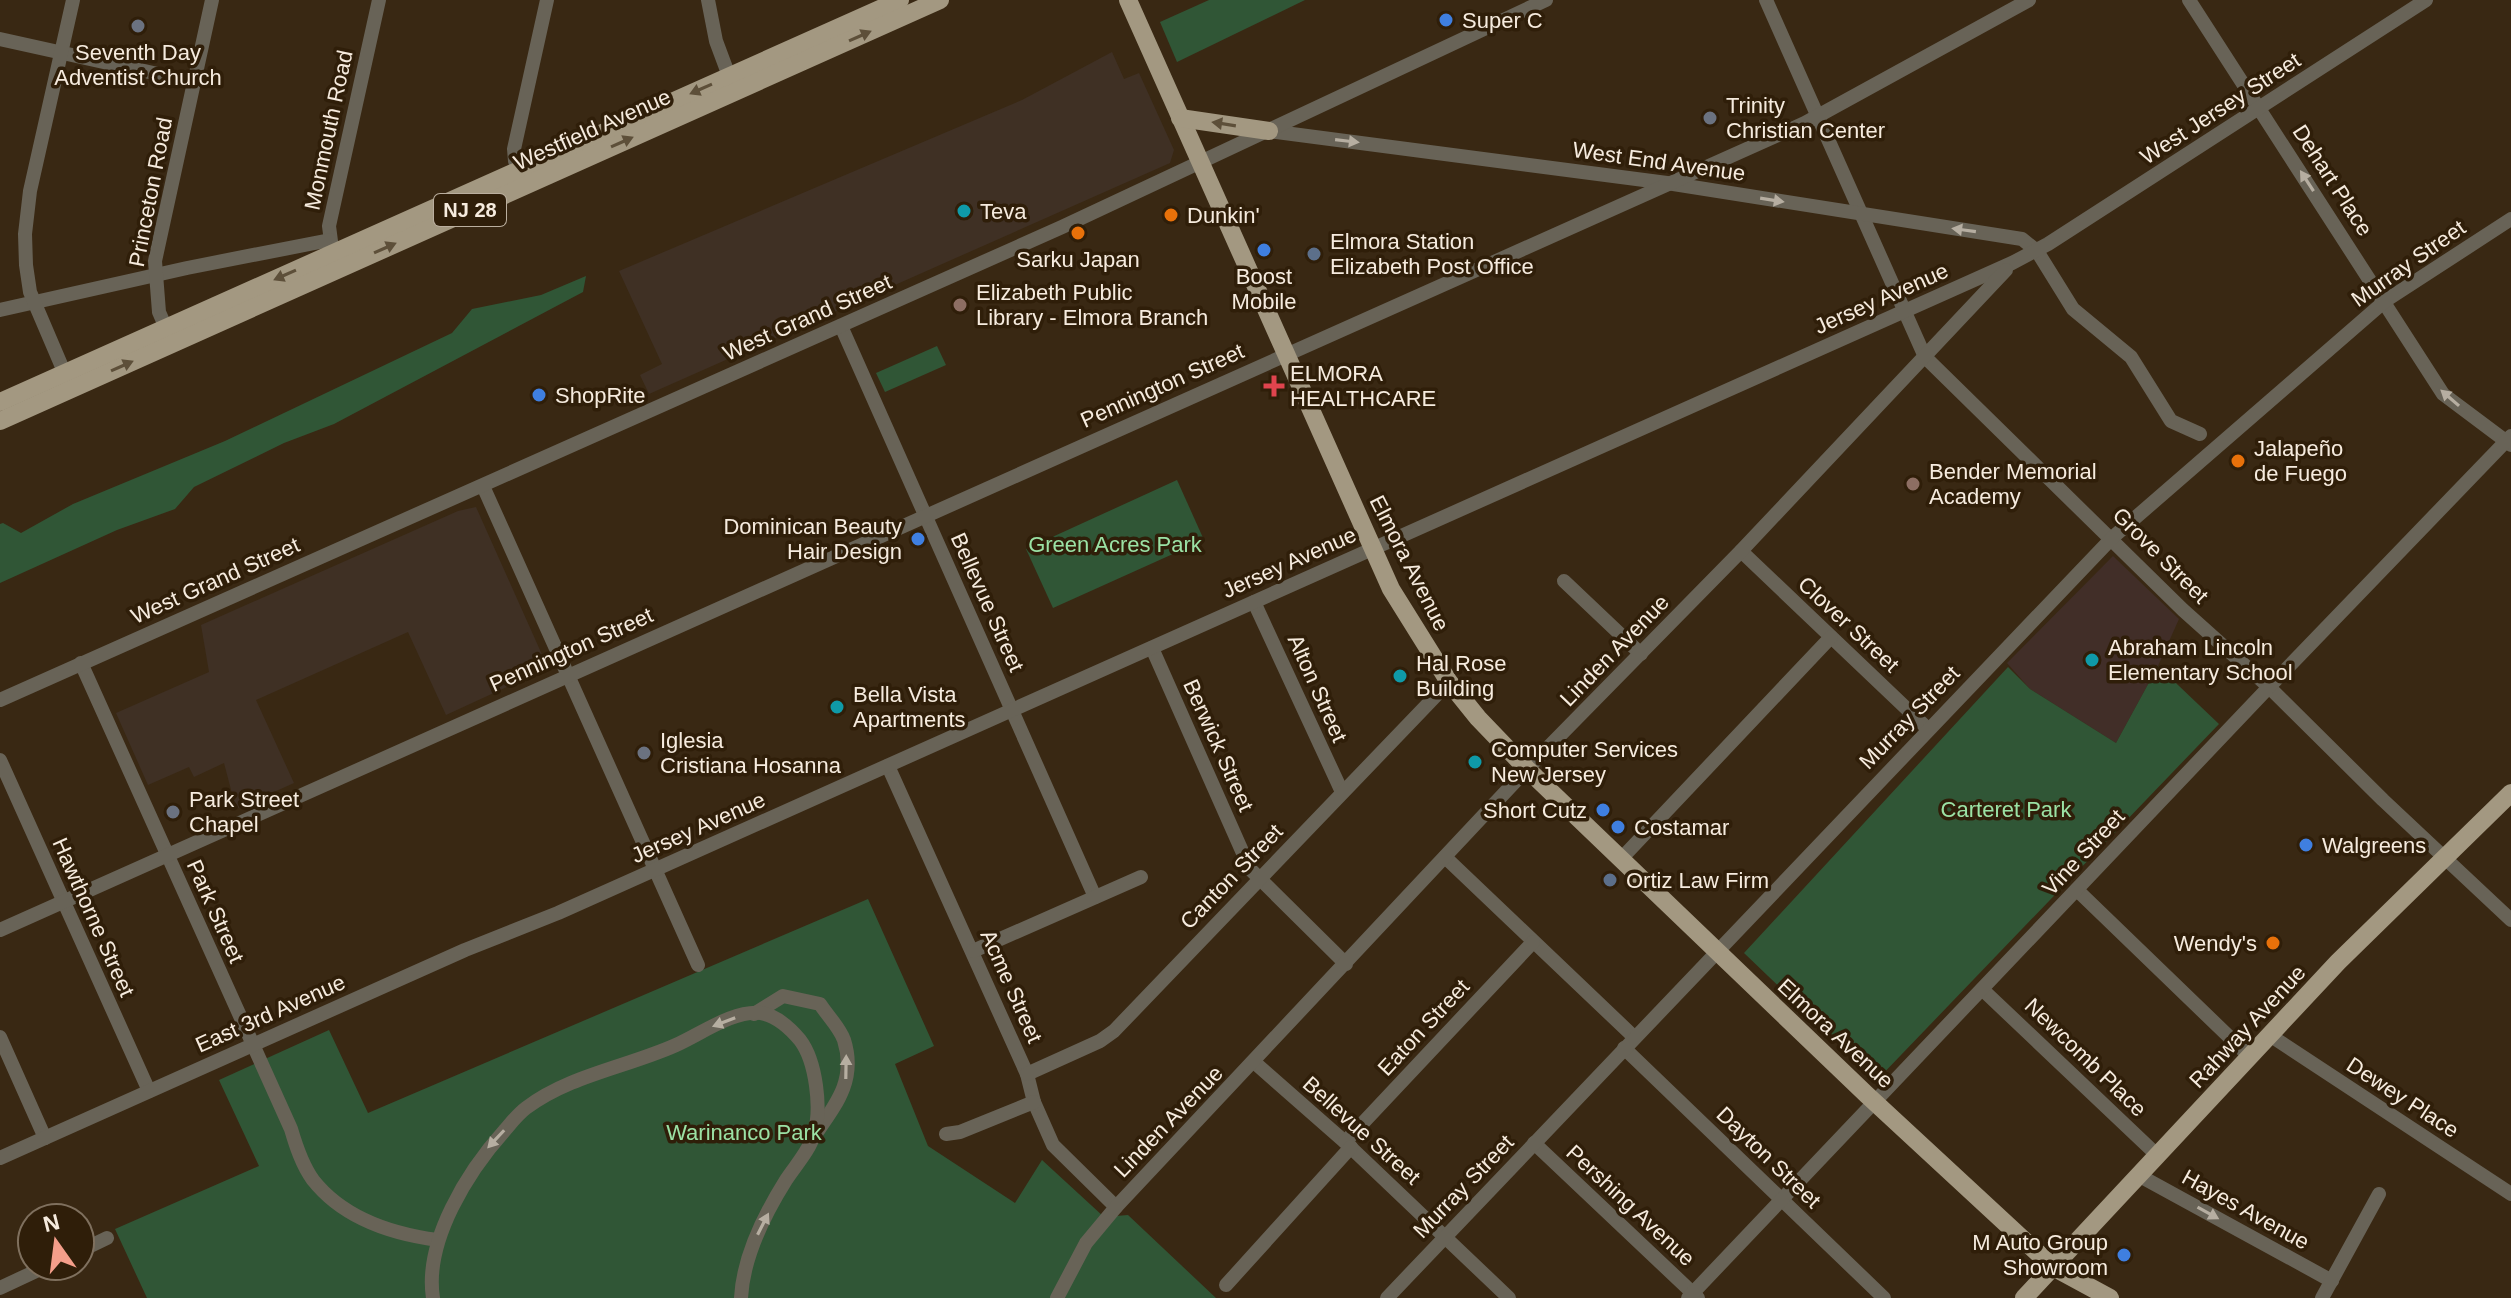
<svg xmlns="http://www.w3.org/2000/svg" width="2511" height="1298" font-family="Arial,sans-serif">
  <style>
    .industrial { fill: #3f3024 }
    .education { fill: #412e28 }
    .green { fill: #305636 }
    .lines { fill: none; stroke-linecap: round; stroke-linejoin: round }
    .minor { stroke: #686357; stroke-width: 14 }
    .major { stroke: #a39881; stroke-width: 18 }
    .oneway { fill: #5d4f39 }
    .oneway2 { fill: #b6aea1 }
    .shop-dot { fill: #3f7fe0; stroke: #2f1e09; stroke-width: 3 }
    .worship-dot { fill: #6b7280; stroke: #2f1e09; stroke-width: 3 }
    .culture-dot { fill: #0f9aa8; stroke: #2f1e09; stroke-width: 3 }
    .food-dot { fill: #e8710a; stroke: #2f1e09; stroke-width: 3 }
    .service-dot { fill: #5c6f8a; stroke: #2f1e09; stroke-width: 3 }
    .education-dot { fill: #8d6e63; stroke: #2f1e09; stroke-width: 3 }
    .health-dot { fill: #e0444e; stroke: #2f1e09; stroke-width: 3 }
    .labels { text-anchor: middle; stroke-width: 7; stroke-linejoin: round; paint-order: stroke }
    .shield { fill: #2f1e09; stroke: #baae9e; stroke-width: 2 }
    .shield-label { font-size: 20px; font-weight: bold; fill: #f6ebde }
    .poi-label { font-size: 22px; fill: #f6ebde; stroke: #2f1e09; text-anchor: start }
    .street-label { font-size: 22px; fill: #f6ebde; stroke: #2f1e09 }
    .park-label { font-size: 22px; fill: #9be2a5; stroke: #2f1e09 }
  </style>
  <rect width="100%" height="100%" fill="#392813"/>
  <g class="industrial">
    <path d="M 1112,52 L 1124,79 L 1139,73 L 1174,150 L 1170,163 L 649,394 L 640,375 L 662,364 L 619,271 L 1022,100 Z"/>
    <path d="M 476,507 L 548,668 L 446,715 L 408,632 L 256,700 L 294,783 L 236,809 L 224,763 L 194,777 L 189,767 L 148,785 L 116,713 L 209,672 L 201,625 L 458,511 Z"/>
  </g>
  <path class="education" d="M 2113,556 L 2179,619 L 2158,666 L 2116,743 L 2030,689 L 2007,663 Z"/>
  <g class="green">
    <path d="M 1209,0 L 1305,0 L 1177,62 L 1160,22 Z"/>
    <path d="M 586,276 L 583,292 L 334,424 L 284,443 L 194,487 L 175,509 L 117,530 L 0,583 L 0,524 L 3,523 L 21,533 L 73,504 L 225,441 L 452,333 L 472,309 L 541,295 Z"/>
    <path d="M 937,346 L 946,365 L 885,392 L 876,373 Z"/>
    <path d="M 1177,480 L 1204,540 L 1053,608 L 1026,549 Z"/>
    <path d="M 2158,666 L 2219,724 L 1877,1080 L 1744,953 L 2008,667 L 2030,689 L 2116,743 Z"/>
    <path d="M 868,899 L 934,1046 L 895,1064 L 928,1146 L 1015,1203 L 1042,1160 L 1104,1217 L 1128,1215 L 1216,1298 L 147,1298 L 115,1229 L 259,1166 L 219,1080 L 329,1030 L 368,1113 Z"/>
  </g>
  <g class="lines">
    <g class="minor">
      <path d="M 708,0 L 716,41 L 732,84"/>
      <path d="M 1766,0 L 1925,357 L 2183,610 L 2269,687 L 2383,800 L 2511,920"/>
      <path d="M 2189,0 L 2443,394 L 2511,445"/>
      <path d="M 0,39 L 194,82"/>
      <path d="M 1269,131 L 1667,183 L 2022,239 L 2037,251 L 2073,309 L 2131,357 L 2171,421 L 2200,434"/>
      <path d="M 523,177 L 515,161 L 514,149 L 547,0"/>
      <path d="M 332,249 L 329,226 L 379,0"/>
      <path d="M 0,310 L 187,268 L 330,240"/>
      <path d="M 841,326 L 1095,897"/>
      <path d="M 169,335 L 159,312 L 155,261 L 212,0"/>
      <path d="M 68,381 L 30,292 L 26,265 L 25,234 L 30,191 L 73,0"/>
      <path d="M 483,486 L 698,965"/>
      <path d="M 1741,551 L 1928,729"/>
      <path d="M 1564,581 L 1641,654"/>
      <path d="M 1254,602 L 1342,792"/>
      <path d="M 1152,648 L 1250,869 L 1346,964"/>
      <path d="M 81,663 L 291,1129 C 296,1146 302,1165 313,1180 C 343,1218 392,1234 438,1240"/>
      <path d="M 0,700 L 1062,227 L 1546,0"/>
      <path d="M 0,760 L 149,1091"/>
      <path d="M 888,766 L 1027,1074 L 1034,1102 L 1053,1145 L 1116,1207"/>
      <path d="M 1445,857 L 1634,1037"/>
      <path d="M 1620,860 L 1831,637"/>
      <path d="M 2077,890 L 2250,1057"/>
      <path d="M 0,930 L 1805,123 L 2029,0"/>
      <path d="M 973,951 L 1141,877"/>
      <path d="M 1983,990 L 2158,1156"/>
      <path d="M 754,1014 L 783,996 L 820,1004 C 827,1015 840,1028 844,1040 C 856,1078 838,1102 817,1132"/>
      <path d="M 2271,1036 L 2511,1194"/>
      <path d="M 0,1037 L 45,1138"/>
      <path d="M 1624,1048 L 1884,1298"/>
      <path d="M 1254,1062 L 1345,1142 L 1509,1298"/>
      <path d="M 1027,1074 L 1100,1041 L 1114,1031 L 1449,682"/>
      <path d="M 946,1134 L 960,1132 L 1034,1102"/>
      <path d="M 1345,1142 L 1533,942"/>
      <path d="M 1534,1143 L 1698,1298"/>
      <path d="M 0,1158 L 465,950 L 558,913 L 2012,263 L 2048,244 L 2426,0"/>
      <path d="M 2140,1176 L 2332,1281"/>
      <path d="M 80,1251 L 107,1238"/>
      <path d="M 1226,1285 L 1351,1147"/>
      <path d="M 0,1288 L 47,1266"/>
      <path d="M 433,1298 C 424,1241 468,1171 505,1130 C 511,1123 518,1114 526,1108 C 570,1075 627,1067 676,1045 C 701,1034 733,1010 761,1013 C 777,1016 790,1028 800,1040 C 816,1061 822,1109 814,1134 C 810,1150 795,1166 786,1180 C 764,1215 743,1257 741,1298"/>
      <path d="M 1057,1298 L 1086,1243 L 1116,1207 L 1527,769 L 1741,551 L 2006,270"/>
      <path d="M 1387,1298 L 2112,538 L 2385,301 L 2511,219"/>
      <path d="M 1688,1298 L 2269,687 L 2511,436"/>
      <path d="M 2322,1298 L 2379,1194"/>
    </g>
    <g class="major">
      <path d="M 1128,0 L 1391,589 L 1449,682 L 1478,718 L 1527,769 L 1867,1095 L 2053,1267 L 2110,1298"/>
      <path d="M 1180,118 L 1269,131"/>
      <path d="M 0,402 L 900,0"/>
      <path d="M 0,421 L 940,0"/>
      <path d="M 2024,1298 L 2338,962 L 2511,793"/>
    </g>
  </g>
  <defs><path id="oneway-solid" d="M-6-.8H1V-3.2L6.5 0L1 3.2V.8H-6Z" transform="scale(2)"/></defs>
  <g class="oneway">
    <use href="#oneway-solid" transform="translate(860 36) rotate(-24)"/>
    <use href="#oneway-solid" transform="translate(701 89) rotate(156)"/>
    <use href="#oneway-solid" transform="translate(1224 124) rotate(-171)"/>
    <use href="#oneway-solid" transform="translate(622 142) rotate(-24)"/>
    <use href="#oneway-solid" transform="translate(385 248) rotate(-24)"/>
    <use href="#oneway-solid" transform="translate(285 275) rotate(156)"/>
    <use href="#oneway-solid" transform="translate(122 366) rotate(-24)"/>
  </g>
  <g class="oneway2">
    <use href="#oneway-solid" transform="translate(1347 141) rotate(7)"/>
    <use href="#oneway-solid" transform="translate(2307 181) rotate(-123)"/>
    <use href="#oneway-solid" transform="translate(1772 200) rotate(9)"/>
    <use href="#oneway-solid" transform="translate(1964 230) rotate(-172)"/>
    <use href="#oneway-solid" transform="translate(2450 398) rotate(-139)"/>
    <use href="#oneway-solid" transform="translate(724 1022) rotate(159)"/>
    <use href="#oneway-solid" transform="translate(846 1067) rotate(-89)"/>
    <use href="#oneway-solid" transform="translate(496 1139) rotate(133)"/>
    <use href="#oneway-solid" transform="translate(2208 1213) rotate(29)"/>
    <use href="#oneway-solid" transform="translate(763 1224) rotate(-63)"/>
  </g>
  <g class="shop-dot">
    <circle cx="1446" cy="20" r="8"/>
    <circle cx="1264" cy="250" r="8"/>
    <circle cx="539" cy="395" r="8"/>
    <circle cx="918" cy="539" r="8"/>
    <circle cx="1603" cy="810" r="8"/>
    <circle cx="1618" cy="827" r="8"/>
    <circle cx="2306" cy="845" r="8"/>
    <circle cx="2124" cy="1255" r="8"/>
  </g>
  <g class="worship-dot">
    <circle cx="138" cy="26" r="8"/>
    <circle cx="1710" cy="118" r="8"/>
    <circle cx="644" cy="753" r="8"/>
    <circle cx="173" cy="812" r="8"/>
  </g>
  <g class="culture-dot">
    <circle cx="964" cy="211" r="8"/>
    <circle cx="2092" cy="660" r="8"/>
    <circle cx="1400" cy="676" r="8"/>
    <circle cx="837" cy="707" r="8"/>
    <circle cx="1475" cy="762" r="8"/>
  </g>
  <g class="food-dot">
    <circle cx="1171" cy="215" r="8"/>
    <circle cx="1078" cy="233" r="8"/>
    <circle cx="2238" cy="461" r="8"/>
    <circle cx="2273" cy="943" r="8"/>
  </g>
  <g class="service-dot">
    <circle cx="1314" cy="254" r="8"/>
    <circle cx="1610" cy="880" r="8"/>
  </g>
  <g class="education-dot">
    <circle cx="960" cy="305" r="8"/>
    <circle cx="1913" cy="484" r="8"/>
  </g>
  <path class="health-dot" d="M1270 374h8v8h8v8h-8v8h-8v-8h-8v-8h8z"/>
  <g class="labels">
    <rect class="shield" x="434" y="194" width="72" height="32" rx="6"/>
    <g class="shield-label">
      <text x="470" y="217">NJ 28</text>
    </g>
    <g class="poi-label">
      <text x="1462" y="28">Super C</text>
      <text x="138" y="60" text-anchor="middle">Seventh Day<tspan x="138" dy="25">Adventist Church</tspan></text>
      <text x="1726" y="113">Trinity<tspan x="1726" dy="25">Christian Center</tspan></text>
      <text x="980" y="219">Teva</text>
      <text x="1187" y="223">Dunkin'</text>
      <text x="1330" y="249">Elmora Station<tspan x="1330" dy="25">Elizabeth Post Office</tspan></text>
      <text x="1078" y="267" text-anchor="middle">Sarku Japan</text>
      <text x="1264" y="284" text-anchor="middle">Boost<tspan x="1264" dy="25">Mobile</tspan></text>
      <text x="976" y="300">Elizabeth Public<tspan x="976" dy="25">Library - Elmora Branch</tspan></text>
      <text x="1290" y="381">ELMORA<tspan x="1290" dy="25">HEALTHCARE</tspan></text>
      <text x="555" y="403">ShopRite</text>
      <text x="2254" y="456">Jalapeño<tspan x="2254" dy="25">de Fuego</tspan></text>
      <text x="1929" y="479">Bender Memorial<tspan x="1929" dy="25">Academy</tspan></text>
      <text x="902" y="534" text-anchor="end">Dominican Beauty<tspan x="902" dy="25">Hair Design</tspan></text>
      <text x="2108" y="655">Abraham Lincoln<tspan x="2108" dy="25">Elementary School</tspan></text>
      <text x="1416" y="671">Hal Rose<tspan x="1416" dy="25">Building</tspan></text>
      <text x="853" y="702">Bella Vista<tspan x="853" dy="25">Apartments</tspan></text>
      <text x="660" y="748">Iglesia<tspan x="660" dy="25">Cristiana Hosanna</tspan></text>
      <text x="1491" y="757">Computer Services<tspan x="1491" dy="25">New Jersey</tspan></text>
      <text x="189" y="807">Park Street<tspan x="189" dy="25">Chapel</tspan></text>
      <text x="1587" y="818" text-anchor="end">Short Cutz</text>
      <text x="1634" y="835">Costamar</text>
      <text x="2322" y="853">Walgreens</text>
      <text x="1626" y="888">Ortiz Law Firm</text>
      <text x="2257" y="951" text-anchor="end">Wendy's</text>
      <text x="2108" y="1250" text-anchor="end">M Auto Group<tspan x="2108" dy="25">Showroom</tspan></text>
    </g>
    <g class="street-label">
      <text transform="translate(2220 108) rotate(-33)" y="8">West Jersey Street</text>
      <text transform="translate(592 129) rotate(-24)" y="8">Westfield Avenue</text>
      <text transform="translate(328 130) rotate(-78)" y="8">Monmouth Road</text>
      <text transform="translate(1659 161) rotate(8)" y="8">West End Avenue</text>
      <text transform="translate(2333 180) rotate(57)" y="8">Dehart Place</text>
      <text transform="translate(150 192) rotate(-79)" y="8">Princeton Road</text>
      <text transform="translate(2408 263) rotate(-35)" y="8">Murray Street</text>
      <text transform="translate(1881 298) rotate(-24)" y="8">Jersey Avenue</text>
      <text transform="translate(807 317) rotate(-24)" y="8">West Grand Street</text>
      <text transform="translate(1162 385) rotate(-24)" y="8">Pennington Street</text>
      <text transform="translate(2161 555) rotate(45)" y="8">Grove Street</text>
      <text transform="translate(1289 562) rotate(-24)" y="8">Jersey Avenue</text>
      <text transform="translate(1410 563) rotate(63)" y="8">Elmora Avenue</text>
      <text transform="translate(215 580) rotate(-24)" y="8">West Grand Street</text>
      <text transform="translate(988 602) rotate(66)" y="8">Bellevue Street</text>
      <text transform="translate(1849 624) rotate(43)" y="8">Clover Street</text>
      <text transform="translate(571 649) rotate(-24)" y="8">Pennington Street</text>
      <text transform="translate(1614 650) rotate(-46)" y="8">Linden Avenue</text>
      <text transform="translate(1318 688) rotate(66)" y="8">Alton Street</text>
      <text transform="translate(1909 717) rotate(-46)" y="8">Murray Street</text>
      <text transform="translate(1219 745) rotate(66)" y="8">Berwick Street</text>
      <text transform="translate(698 827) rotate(-24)" y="8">Jersey Avenue</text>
      <text transform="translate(2083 852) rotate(-47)" y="8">Vine Street</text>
      <text transform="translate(1231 876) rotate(-46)" y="8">Canton Street</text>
      <text transform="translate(216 911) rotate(66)" y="8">Park Street</text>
      <text transform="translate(94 917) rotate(66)" y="8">Hawthorne Street</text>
      <text transform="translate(1012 986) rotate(66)" y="8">Acme Street</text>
      <text transform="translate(270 1013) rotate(-24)" y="8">East 3rd Avenue</text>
      <text transform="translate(2247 1026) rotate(-47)" y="8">Rahway Avenue</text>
      <text transform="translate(1423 1027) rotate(-47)" y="8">Eaton Street</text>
      <text transform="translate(1836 1033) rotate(43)" y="8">Elmora Avenue</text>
      <text transform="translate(2086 1057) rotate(44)" y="8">Newcomb Place</text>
      <text transform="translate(2403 1097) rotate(33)" y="8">Dewey Place</text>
      <text transform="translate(1168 1121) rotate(-46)" y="8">Linden Avenue</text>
      <text transform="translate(1362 1130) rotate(42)" y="8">Bellevue Street</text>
      <text transform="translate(1769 1157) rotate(44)" y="8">Dayton Street</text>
      <text transform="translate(1463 1186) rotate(-46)" y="8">Murray Street</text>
      <text transform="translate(1631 1205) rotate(43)" y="8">Pershing Avenue</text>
      <text transform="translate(2246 1209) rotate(29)" y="8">Hayes Avenue</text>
    </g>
    <g class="park-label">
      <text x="1115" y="552">Green Acres Park</text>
      <text x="2006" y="817">Carteret Park</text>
      <text x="744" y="1140">Warinanco Park</text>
    </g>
  </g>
  <g transform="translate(56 1242) rotate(346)"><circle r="38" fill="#2f1e09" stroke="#7f705e" stroke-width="2"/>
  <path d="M0-6L14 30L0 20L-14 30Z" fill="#f49e8a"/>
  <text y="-12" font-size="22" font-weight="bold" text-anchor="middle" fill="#f6ebde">N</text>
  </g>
</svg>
